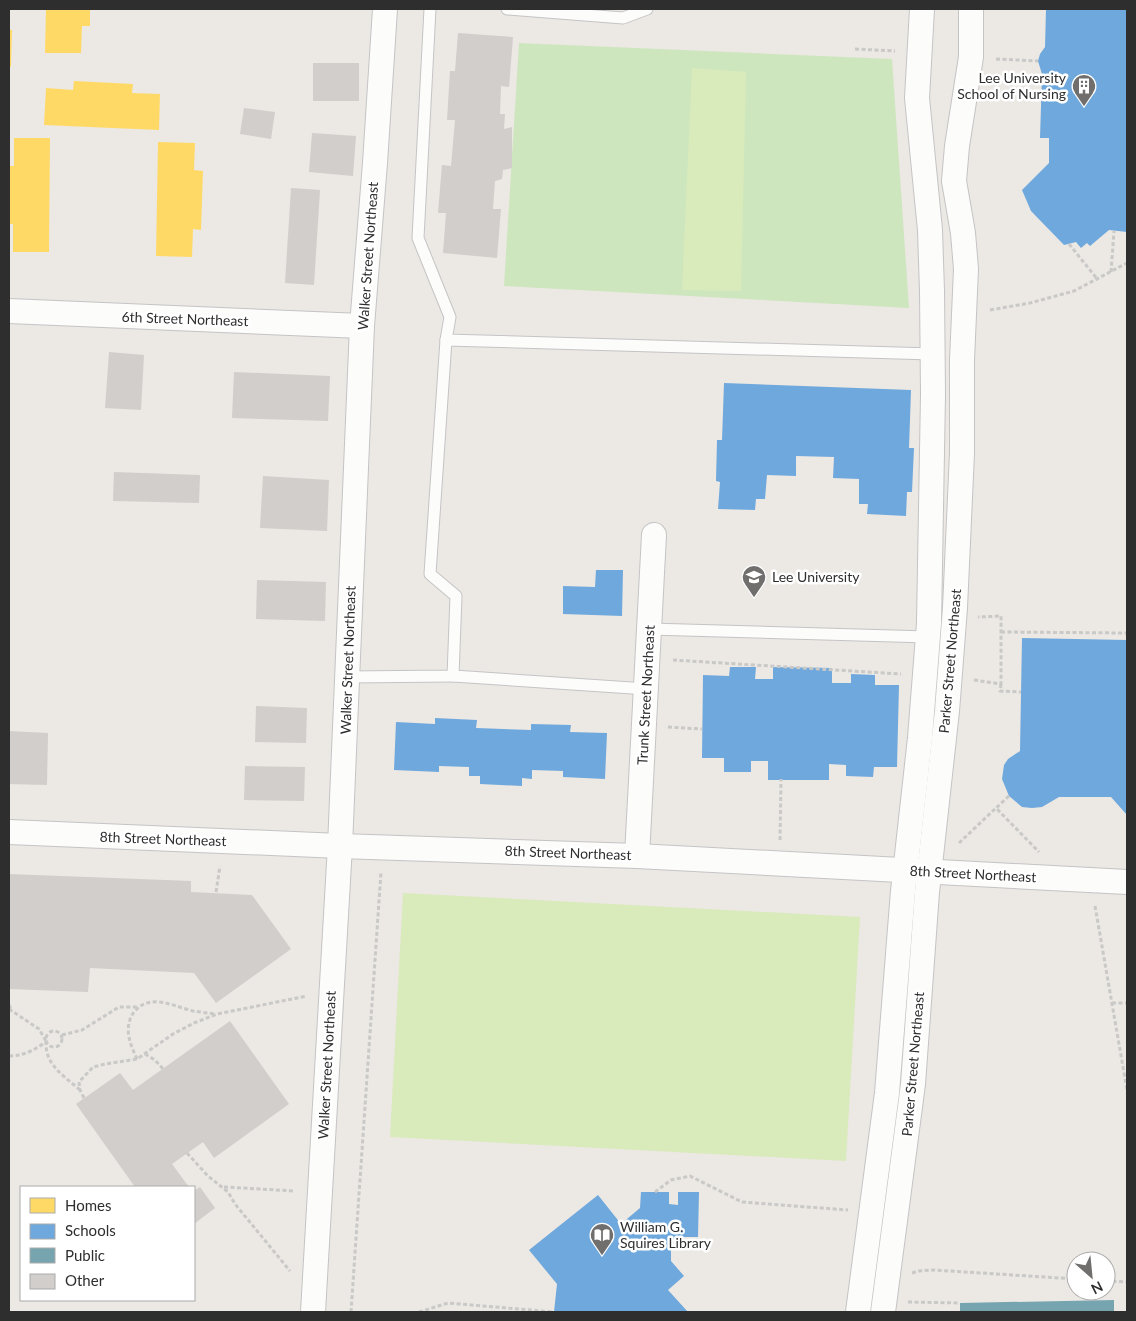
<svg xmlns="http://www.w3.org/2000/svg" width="1136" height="1321" font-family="Lato,sans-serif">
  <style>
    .park { fill: #cee6be }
    .pitch { fill: #d9eabb }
    .homes { fill: #ffd966 }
    .schools { fill: #6fa8dc }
    .public { fill: #76a5af }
    .building { fill: #d1cecb }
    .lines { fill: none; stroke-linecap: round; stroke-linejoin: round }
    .service-casing { stroke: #c5c4c5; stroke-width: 13 }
    .minor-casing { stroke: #c5c4c5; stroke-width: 26 }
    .path { stroke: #c9c9c8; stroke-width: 3; stroke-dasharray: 4 2.5; stroke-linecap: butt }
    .service { stroke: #fcfcfb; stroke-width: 11 }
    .minor { stroke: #fcfcfb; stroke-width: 24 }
    .labels { text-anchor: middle; stroke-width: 5; stroke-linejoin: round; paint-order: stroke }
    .poi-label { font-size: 14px; fill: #2e2e2e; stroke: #fff; text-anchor: start }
    .street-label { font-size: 14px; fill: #2e2e2e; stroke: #fff }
  </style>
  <rect width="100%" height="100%" fill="#ece8e4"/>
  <path class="park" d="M 519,43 L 892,59 L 909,308 L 504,286 Z"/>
  <g class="pitch">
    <path d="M 692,68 L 746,72 L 741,291 L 682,290 Z"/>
    <path d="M 403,893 L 860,917 L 846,1161 L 390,1137 Z"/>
  </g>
  <g class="homes">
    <path d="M 46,9 L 90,9 L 90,26 L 82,26 L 81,53 L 45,53 Z"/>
    <path d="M 9,30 L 12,30 L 11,67 L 9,66 Z"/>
    <path d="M 74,81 L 133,84 L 132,93 L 160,94 L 159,130 L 44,125 L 46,88 L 73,90 Z"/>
    <path d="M 14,138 L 50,138 L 49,252 L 13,252 L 13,224 L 9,224 L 9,166 L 14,166 Z"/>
    <path d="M 158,142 L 195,143 L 194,170 L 203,171 L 201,230 L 193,229 L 192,257 L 156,256 Z"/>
  </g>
  <g class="schools">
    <path d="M 1046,9 L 1127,9 L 1127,232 L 1109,230 L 1090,246 L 1087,243 L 1081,248 L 1076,242 L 1064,245 L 1031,211 L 1022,190 L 1049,163 L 1049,138 L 1040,138 L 1042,74 L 1038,61 L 1040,54 L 1045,47 Z"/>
    <path d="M 724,383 L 911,390 L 909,448 L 914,448 L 912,492 L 907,492 L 906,516 L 867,514 L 868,504 L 859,504 L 859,479 L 833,478 L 834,457 L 796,456 L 796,476 L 767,475 L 765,499 L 756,499 L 755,510 L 718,509 L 720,482 L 716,481 L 717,440 L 722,440 Z"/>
    <path d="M 596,570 L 623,570 L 622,616 L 563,614 L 563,586 L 595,587 Z"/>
    <path d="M 1022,638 L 1127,640 L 1127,815 L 1111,797 L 1059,797 L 1042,807 L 1032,808 L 1022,807 L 1009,796 L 1002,779 L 1004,765 L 1008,759 L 1020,751 Z"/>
    <path d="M 730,667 L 756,667 L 755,679 L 773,679 L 773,667 L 832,668 L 832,683 L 851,683 L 851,674 L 875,675 L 875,685 L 899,685 L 897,767 L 874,767 L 873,777 L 846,776 L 846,765 L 829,764 L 829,780 L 768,780 L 768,761 L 751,761 L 751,772 L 724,772 L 724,758 L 702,758 L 703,675 L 729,676 Z"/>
    <path d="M 435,718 L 477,720 L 476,728 L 531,730 L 531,724 L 571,725 L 570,732 L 607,733 L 605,779 L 563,777 L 563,771 L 532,770 L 532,779 L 522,778 L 522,786 L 480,784 L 480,776 L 469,776 L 469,767 L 439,766 L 439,772 L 394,770 L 396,722 L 435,724 Z"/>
    <path d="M 641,1192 L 669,1192 L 669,1204 L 678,1205 L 678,1192 L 699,1192 L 698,1237 L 676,1237 L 671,1241 L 671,1261 L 684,1276 L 668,1290 L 688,1312 L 554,1312 L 557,1284 L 529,1250 L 598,1195 L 621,1224 L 640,1208 Z"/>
  </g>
  <path class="public" d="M 1114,1300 L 1114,1312 L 960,1312 L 960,1303 Z"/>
  <g class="building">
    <path d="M 458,33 L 513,37 L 509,87 L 501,86 L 500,114 L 505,114 L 504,129 L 512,127 L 512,168 L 503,170 L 502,179 L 495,181 L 493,209 L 501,209 L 497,258 L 443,253 L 446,213 L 438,213 L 442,165 L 451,166 L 455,120 L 447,120 L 450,71 L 455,71 Z"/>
    <rect x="313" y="63" width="46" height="38"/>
    <path d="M 244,108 L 275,112 L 271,139 L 240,134 Z"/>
    <path d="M 312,133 L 356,136 L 353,176 L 309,172 Z"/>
    <path d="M 291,188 L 320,190 L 314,285 L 285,283 Z"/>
    <path d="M 109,352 L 144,355 L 141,410 L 105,408 Z"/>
    <path d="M 234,372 L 330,376 L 328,421 L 232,418 Z"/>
    <path d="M 114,472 L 200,475 L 199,503 L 113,501 Z"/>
    <path d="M 263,476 L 329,480 L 327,531 L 260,528 Z"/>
    <path d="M 257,580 L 326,582 L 325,621 L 256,619 Z"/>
    <path d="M 256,706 L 307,708 L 306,743 L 255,742 Z"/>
    <path d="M 9,731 L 48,733 L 47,785 L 9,784 Z"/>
    <path d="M 245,766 L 305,767 L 304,801 L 244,800 Z"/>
    <path d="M 9,874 L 191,881 L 191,892 L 252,895 L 291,949 L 216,1003 L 194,973 L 90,968 L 88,992 L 9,989 Z"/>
    <path d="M 230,1021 L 289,1104 L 214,1158 L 203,1142 L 172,1164 L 189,1187 L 135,1187 L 76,1104 L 120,1073 L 133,1090 Z"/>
    <path d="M 200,1187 L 215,1208 L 194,1224 L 194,1191 Z"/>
  </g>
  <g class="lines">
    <g class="service-casing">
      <g id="service">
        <path d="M 430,9 L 418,238 L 450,317 L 446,340"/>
        <path d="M 507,9 L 623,18 L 647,9"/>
        <path d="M 650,629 L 928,637"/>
        <path d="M 453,676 L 647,689"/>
        <path d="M 347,677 L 453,676 L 456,596 L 430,574 L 446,340 L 932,354"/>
      </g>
    </g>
    <g class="minor-casing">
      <g id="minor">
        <path d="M 9,311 L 362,326"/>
        <path d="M 9,832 L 340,846 L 637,856 L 1127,882"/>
        <path d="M 637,856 L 654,535"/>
        <path d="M 313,1312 L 340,846 L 362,326 L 375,163 L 385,9"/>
        <path d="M 858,1312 L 887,1093 L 903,891 L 920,738 L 929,623 L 933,394 L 932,291 L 930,230 L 917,98 L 922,9"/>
        <path d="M 883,1312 L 913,1084 L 927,892 L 947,711 L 955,608 L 962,453 L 962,360 L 966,269 L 963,233 L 954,181 L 957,146 L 971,57 L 971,9"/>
      </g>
    </g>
    <g class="path">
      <path d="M 855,49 L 895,51"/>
      <path d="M 996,59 L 1038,61"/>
      <path d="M 1069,244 L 1098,280"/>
      <path d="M 1111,272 L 1114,231"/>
      <path d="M 990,310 L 1030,303 L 1074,291 L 1127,263"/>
      <path d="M 1001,632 L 1127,633"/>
      <path d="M 673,660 L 901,674"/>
      <path d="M 974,680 L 1001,684 L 1001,616 L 978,617"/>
      <path d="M 1001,684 L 1000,691 L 1021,692"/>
      <path d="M 668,727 L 702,729"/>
      <path d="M 1009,796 L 996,808 L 1039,852"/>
      <path d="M 780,840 L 781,779"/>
      <path d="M 959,843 L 996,808"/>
      <path d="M 216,892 L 220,866"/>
      <path d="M 1095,906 L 1127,1090"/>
      <path d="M 1112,1003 L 1127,1003"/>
      <path d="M 9,1005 L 12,1011"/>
      <path d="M 9,1009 L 39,1029 L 46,1041"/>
      <circle cx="54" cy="1039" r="8"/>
      <path d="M 62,1035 L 82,1030 L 119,1007 L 137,1007"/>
      <path d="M 145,1054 L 155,1060 L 163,1069"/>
      <path d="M 9,1056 C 24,1056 34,1050 46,1042 C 45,1065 64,1076 80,1090"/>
      <path d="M 137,1059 C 134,1052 130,1044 129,1037 C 125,1017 138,1000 159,1002 C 170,1003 181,1008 193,1011 C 200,1012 208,1013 216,1014"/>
      <path d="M 84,1098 L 80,1090 L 79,1082 L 93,1067 L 105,1064 L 137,1059 L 173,1034 L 194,1023 L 217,1014 L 307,996"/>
      <path d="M 187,1153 L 208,1176 L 228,1192 L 235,1204 L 290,1271"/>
      <path d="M 224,1187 L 295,1191"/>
      <path d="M 655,1192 L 671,1180 L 690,1176 L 742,1202 L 848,1210"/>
      <path d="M 912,1273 L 918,1271 L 934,1270 L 1076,1279"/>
      <path d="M 1106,1281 L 1127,1282"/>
      <path d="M 908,1302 L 960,1303"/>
      <path d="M 351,1312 L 381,872"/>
      <path d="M 419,1312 L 448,1303 L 554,1312"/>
    </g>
    <use href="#service" class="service"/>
    <use href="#minor" class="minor"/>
  </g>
  <defs>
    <g id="building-pin" transform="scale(1.25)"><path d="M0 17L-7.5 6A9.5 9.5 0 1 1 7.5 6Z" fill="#706f6e" stroke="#fff"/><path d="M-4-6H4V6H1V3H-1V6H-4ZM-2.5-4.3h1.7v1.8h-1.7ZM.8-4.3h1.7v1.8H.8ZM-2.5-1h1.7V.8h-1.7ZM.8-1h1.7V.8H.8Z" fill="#fff"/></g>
    <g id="university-pin" transform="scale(1.25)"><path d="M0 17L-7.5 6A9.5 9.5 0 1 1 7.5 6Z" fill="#706f6e" stroke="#fff"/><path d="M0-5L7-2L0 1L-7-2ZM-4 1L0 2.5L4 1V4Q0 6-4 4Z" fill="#fff"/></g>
    <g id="library-pin" transform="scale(1.25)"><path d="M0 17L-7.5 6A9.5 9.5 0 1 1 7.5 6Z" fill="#706f6e" stroke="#fff"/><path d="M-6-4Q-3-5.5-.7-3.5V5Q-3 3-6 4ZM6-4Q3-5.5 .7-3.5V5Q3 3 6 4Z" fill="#fff"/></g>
  </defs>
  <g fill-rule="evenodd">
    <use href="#building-pin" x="1084" y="86"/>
    <use href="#university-pin" x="754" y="577"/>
    <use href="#library-pin" x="602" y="1235"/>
  </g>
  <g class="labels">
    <g class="poi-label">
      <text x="1066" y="83" text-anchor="end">Lee University<tspan x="1066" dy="16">School of Nursing</tspan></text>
      <text x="772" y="582">Lee University</text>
      <text x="620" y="1232">William G.<tspan x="620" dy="16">Squires Library</tspan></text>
    </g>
    <g class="street-label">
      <text transform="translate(368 256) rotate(-86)" y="5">Walker Street Northeast</text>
      <text transform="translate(185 319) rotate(2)" y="5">6th Street Northeast</text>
      <text transform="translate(348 660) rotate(-88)" y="5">Walker Street Northeast</text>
      <text transform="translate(950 661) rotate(-85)" y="5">Parker Street Northeast</text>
      <text transform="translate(646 695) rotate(-87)" y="5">Trunk Street Northeast</text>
      <text transform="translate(163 839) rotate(2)" y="5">8th Street Northeast</text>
      <text transform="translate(568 853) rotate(2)" y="5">8th Street Northeast</text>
      <text transform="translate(973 874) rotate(3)" y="5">8th Street Northeast</text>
      <text transform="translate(913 1064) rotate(-85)" y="5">Parker Street Northeast</text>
      <text transform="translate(327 1065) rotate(-87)" y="5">Walker Street Northeast</text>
    </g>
  </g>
  <rect width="1136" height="1321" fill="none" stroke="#2e2e2e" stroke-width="20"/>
  <rect x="20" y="1186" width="175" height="115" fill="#ffffff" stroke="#ababab"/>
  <rect x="30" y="1198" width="25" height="15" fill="#ffd966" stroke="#ababab"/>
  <text x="65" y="1211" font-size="15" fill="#2e2e2e">Homes</text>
  <rect x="30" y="1224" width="25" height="15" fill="#6fa8dc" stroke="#ababab"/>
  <text x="65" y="1236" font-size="15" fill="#2e2e2e">Schools</text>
  <rect x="30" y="1248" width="25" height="15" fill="#76a5af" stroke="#ababab"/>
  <text x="65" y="1261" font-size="15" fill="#2e2e2e">Public</text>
  <rect x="30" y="1274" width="25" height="15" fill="#d1cecb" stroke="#ababab"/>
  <text x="65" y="1286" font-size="15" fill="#2e2e2e">Other</text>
  <g transform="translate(1091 1276) rotate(153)"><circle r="24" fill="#ffffff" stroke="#ababab"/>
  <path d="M0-4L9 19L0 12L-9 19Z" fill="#706f6e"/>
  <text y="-8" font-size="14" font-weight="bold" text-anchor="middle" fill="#2e2e2e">N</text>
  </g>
</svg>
